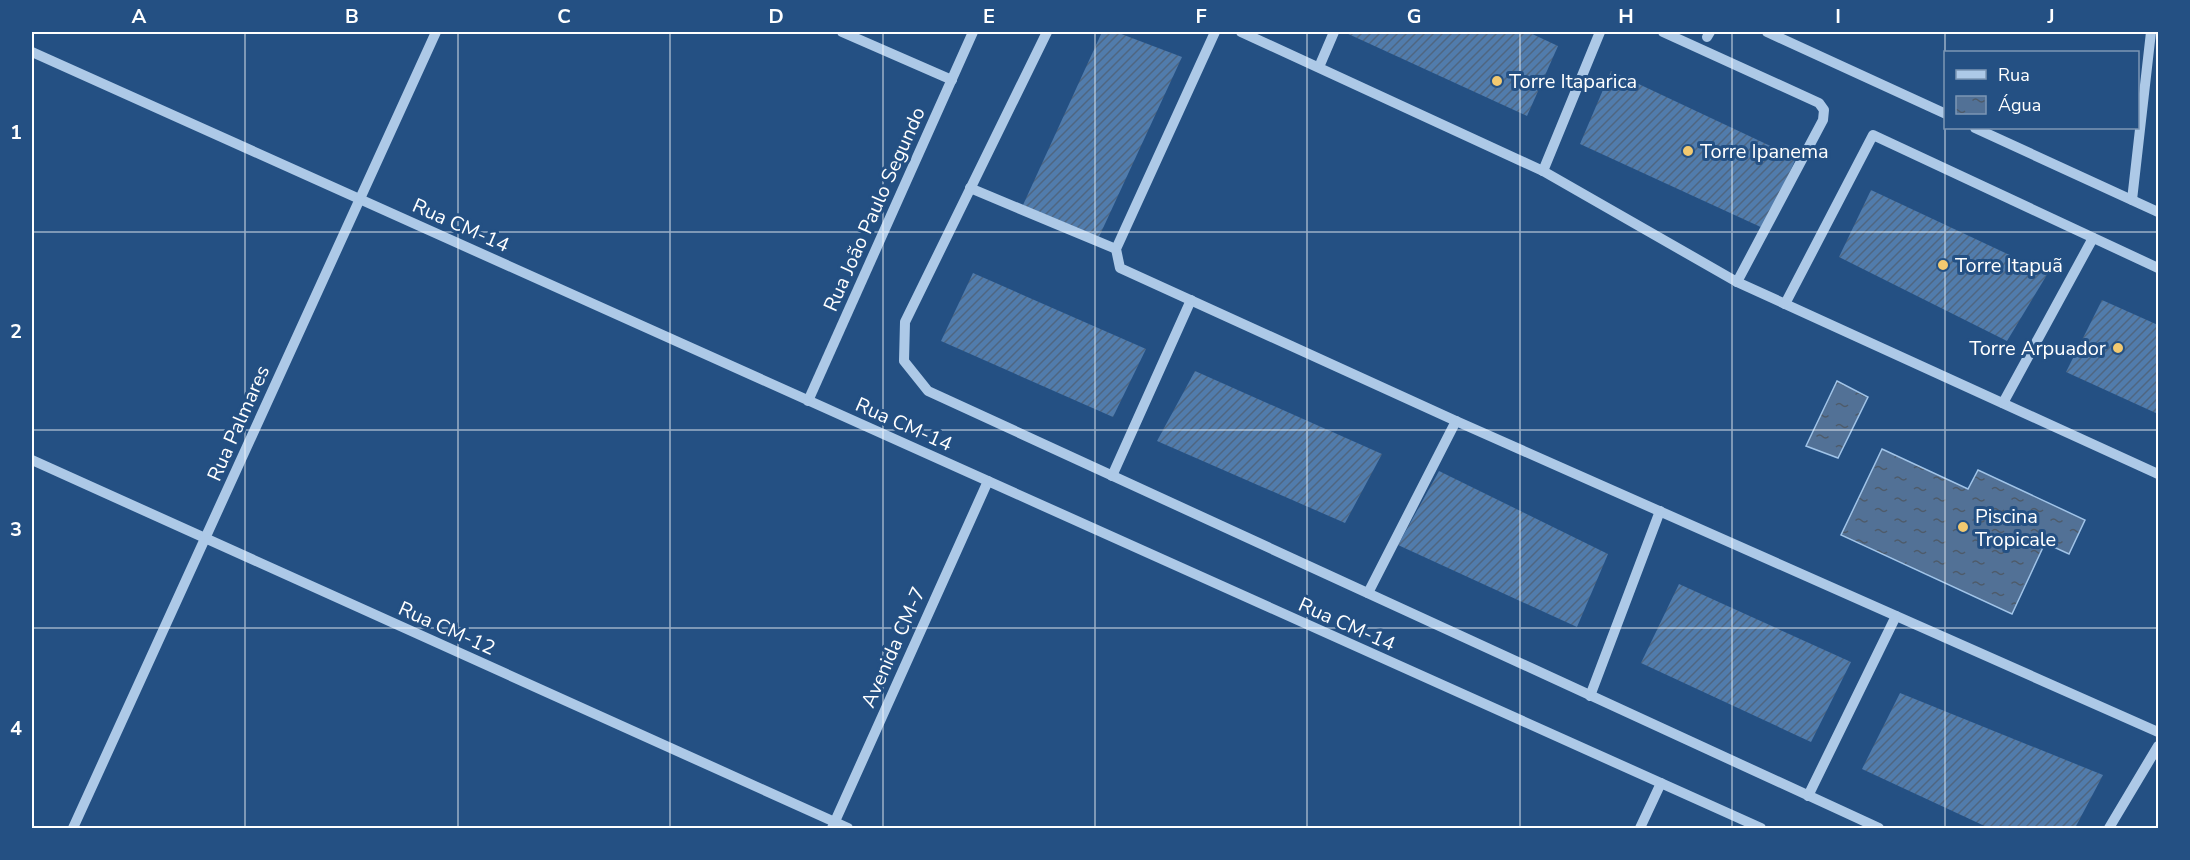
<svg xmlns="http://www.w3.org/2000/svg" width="2190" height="860" font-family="'Nunito Sans',sans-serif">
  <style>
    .water { fill: url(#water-ripples); stroke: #a1c4e8; stroke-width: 1.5 }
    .building { fill: url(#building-hatch) }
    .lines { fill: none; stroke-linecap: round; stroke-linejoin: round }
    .minor { stroke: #adc9e7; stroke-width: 10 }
    .grid { fill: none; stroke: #fff; stroke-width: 1.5; stroke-opacity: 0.55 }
    .poi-dot { fill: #f2c970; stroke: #245083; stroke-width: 2 }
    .labels { text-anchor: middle; stroke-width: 6; stroke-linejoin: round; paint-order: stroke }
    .poi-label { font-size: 20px; fill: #fff; stroke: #245083; text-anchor: start }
    .street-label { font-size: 20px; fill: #fff; stroke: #245083 }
    .neatline { fill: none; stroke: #fff; stroke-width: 2 }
    .grid-label { font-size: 20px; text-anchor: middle; font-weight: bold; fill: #fff }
  </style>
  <defs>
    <pattern id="water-ripples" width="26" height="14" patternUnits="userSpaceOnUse" patternTransform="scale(1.5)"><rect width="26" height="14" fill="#527196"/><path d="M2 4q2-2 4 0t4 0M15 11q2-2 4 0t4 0" fill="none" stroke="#4e5b6a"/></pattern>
    <pattern id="building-hatch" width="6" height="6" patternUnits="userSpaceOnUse" patternTransform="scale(1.5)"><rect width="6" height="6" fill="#517cac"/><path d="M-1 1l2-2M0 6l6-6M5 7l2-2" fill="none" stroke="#4f6681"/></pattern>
  </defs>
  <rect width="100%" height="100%" fill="#245083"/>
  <g class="water">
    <path d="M 1837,381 L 1868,397 L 1838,458 L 1806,446 Z"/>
    <path d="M 1882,449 L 1968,489 L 1978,470 L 2085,520 L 2069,554 L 2045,543 L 2012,614 L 1841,535 Z"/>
  </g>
  <g class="building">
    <path d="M 1102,32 L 1116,32 L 1182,57 L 1098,239 L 1023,205 Z"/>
    <path d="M 1344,32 L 1528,32 L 1558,46 L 1527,116 Z"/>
    <path d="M 1611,71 L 1796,158 L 1765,229 L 1580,144 Z"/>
    <path d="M 1871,190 L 2048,273 L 2007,341 L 1839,257 Z"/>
    <path d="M 973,273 L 1146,349 L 1113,417 L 941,341 Z"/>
    <path d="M 2102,300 L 2158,325 L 2158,414 L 2066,372 Z"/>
    <path d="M 1195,371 L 1382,454 L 1345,523 L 1157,441 Z"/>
    <path d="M 1439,471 L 1608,554 L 1577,627 L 1398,545 Z"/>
    <path d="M 1679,584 L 1851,662 L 1811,742 L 1641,663 Z"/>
    <path d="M 1900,693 L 2103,775 L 2075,828 L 1989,828 L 1862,769 Z"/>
  </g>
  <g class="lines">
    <g class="minor">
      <path d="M 842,32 L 952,80"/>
      <path d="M 1047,32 L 905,322 L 904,361 L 928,391 L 1879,828"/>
      <path d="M 1215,32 L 1116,249 L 1120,268 L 1456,421 L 2158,732"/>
      <path d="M 1241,32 L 1543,171 L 1737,282 L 2158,474"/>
      <path d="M 1663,32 L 1819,103 L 1824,110 L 1823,120 L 1737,282"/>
      <path d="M 1767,32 L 1946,114"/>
      <path d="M 1707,37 L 1710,32"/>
      <path d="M 32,52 L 1761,828"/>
      <path d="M 1319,67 L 1334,32"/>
      <path d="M 1975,128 L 2158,212"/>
      <path d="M 1543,171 L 1600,32"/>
      <path d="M 970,188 L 1116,249"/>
      <path d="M 2132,200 L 2151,32"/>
      <path d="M 1785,304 L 1873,135 L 2158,268"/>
      <path d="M 808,401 L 973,32"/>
      <path d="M 2003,403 L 2093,238"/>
      <path d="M 32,460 L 848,828"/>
      <path d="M 1112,476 L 1191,300"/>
      <path d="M 1368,593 L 1456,421"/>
      <path d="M 1590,696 L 1660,511"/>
      <path d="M 1808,796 L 1896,616"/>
      <path d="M 73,828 L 436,32"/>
      <path d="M 832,828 L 988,481"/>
      <path d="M 1640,828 L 1661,783"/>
      <path d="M 2109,828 L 2158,746"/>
    </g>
  </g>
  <path class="grid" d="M 245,32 L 245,828M 458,32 L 458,828M 670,32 L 670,828M 883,32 L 883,828M 1095,32 L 1095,828M 1307,32 L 1307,828M 1520,32 L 1520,828M 1732,32 L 1732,828M 1945,32 L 1945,828M 32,232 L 2158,232M 32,430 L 2158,430M 32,628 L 2158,628"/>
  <g class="poi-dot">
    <circle cx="1497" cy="81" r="6"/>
    <circle cx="1688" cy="151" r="6"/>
    <circle cx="1943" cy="265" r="6"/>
    <circle cx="2118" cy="348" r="6"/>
    <circle cx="1963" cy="527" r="6"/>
  </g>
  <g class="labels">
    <g class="poi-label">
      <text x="1509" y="88">Torre Itaparica</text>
      <text x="1700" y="158">Torre Ipanema</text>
      <text x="1955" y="272">Torre Itapuã</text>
      <text x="2106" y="355" text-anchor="end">Torre Arpuador</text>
      <text x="1975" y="523">Piscina<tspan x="1975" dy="23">Tropicale</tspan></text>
    </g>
    <g class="street-label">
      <text transform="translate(874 209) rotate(-66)" y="7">Rua João Paulo Segundo</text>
      <text transform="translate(461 225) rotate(24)" y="7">Rua CM-14</text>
      <text transform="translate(238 423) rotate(-66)" y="7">Rua Palmares</text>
      <text transform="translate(904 424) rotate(24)" y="7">Rua CM-14</text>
      <text transform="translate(1347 624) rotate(24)" y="7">Rua CM-14</text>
      <text transform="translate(447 628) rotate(24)" y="7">Rua CM-12</text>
      <text transform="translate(893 647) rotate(-66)" y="7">Avenida CM-7</text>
    </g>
  </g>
  <rect width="2190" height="860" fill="none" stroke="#245083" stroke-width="66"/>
  <rect x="1944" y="51" width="195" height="78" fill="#245083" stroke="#7c96b5" stroke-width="1.5"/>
  <rect x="1956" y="70" width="30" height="9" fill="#adc9e7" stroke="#7c96b5" stroke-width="1.5"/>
  <text x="1998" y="81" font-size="18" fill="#ffffff">Rua</text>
  <rect x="1956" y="96" width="30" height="18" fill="url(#water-ripples)" stroke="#7c96b5" stroke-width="1.5"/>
  <text x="1998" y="111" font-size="18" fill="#ffffff">Água</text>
  <rect x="33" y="33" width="2124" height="794" class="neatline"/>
  <g class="grid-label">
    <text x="139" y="23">A</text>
    <text x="352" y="23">B</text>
    <text x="564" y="23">C</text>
    <text x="776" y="23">D</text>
    <text x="989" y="23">E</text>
    <text x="1201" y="23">F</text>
    <text x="1414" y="23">G</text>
    <text x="1626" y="23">H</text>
    <text x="1838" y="23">I</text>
    <text x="2051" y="23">J</text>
    <text x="16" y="139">1</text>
    <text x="16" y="338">2</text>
    <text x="16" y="536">3</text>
    <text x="16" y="735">4</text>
  </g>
</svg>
